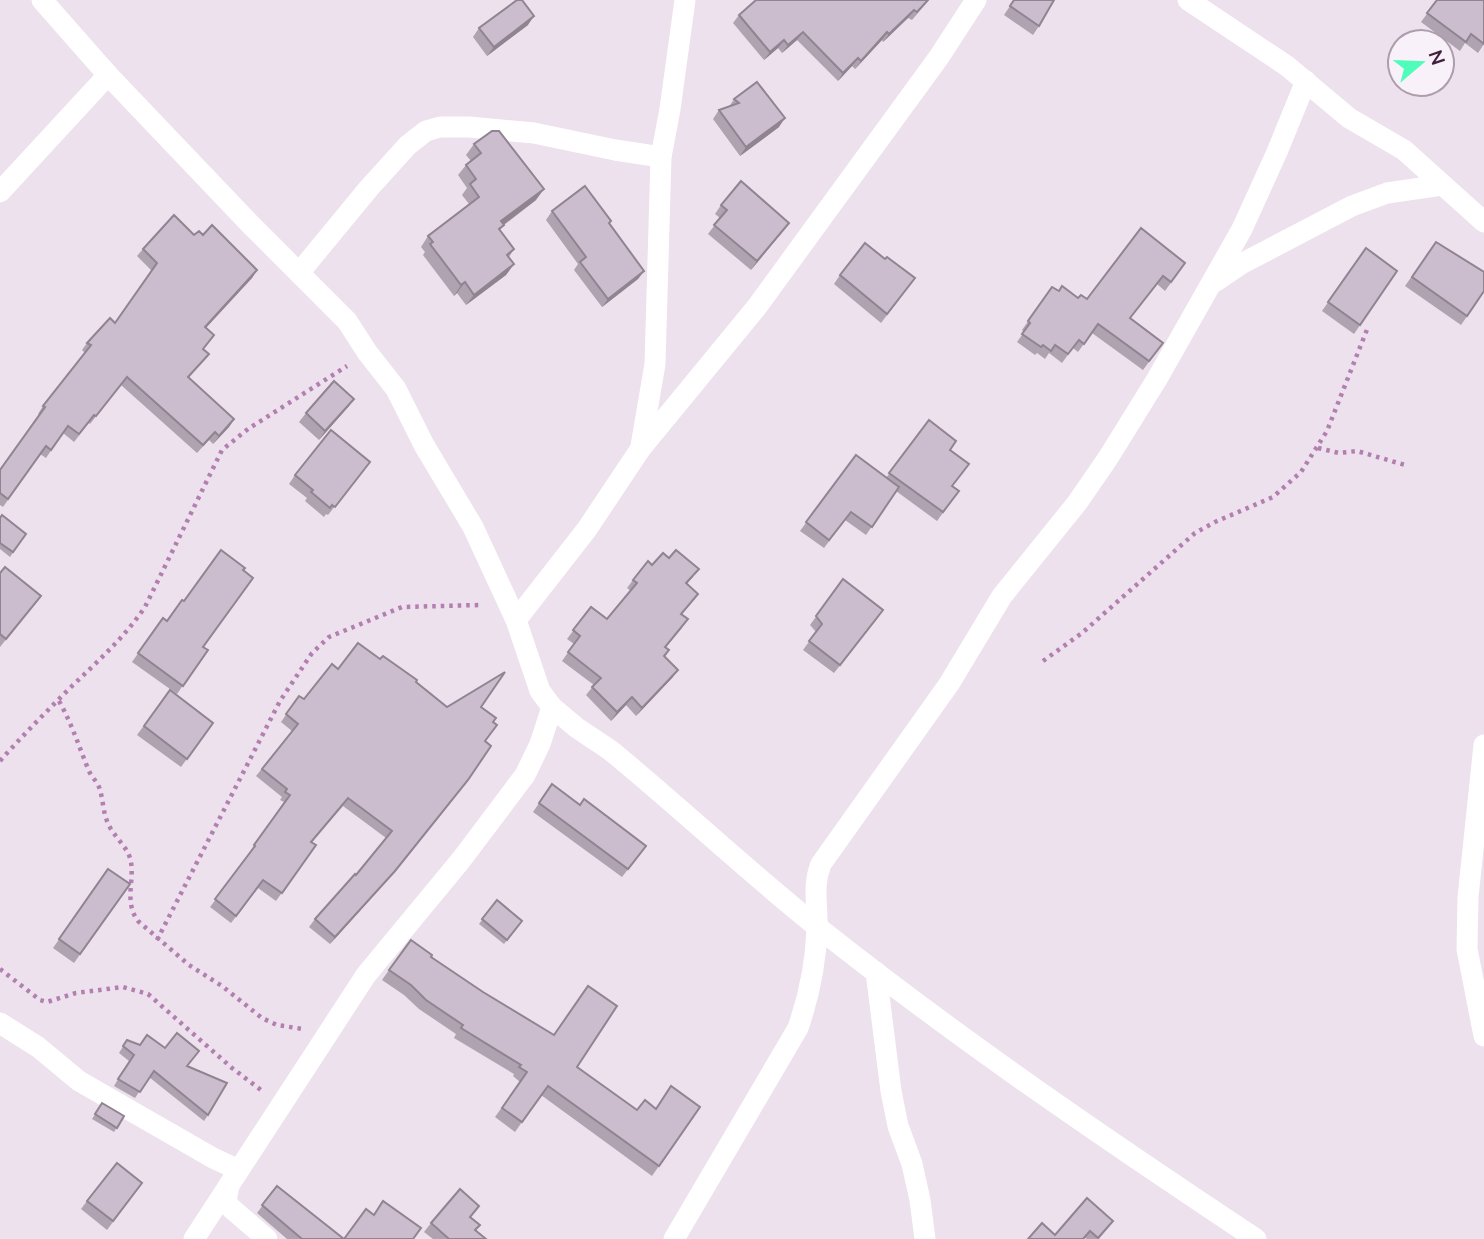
<svg xmlns="http://www.w3.org/2000/svg" width="1484" height="1239" font-family="'Nunito Sans',sans-serif">
  <style>
    .lines { fill: none; stroke-linecap: round; stroke-linejoin: round }
    .path { stroke: #b37eb0; stroke-width: 4.5; stroke-dasharray: 3.5 5; stroke-linecap: butt }
    .minor { stroke: #fff; stroke-width: 21 }
    .wall { fill: #afa3b1 }
    .shaded-wall { fill: #8f8490 }
    .building { fill: #ccbdce; stroke: #8f8490; stroke-width: 2 }
  </style>
  <rect width="100%" height="100%" fill="#ece1ed"/>
  <g class="lines">
    <g class="path">
      <path d="M 1318,448 L 1339,453 L 1357,451 L 1405,465"/>
      <path d="M 1043,661 L 1082,633 L 1195,533 L 1215,522 L 1273,497 L 1301,472 L 1327,431 L 1368,327"/>
      <path d="M 59,701 C 72,724 79,747 89,771 C 92,778 98,782 100,790 C 103,800 103,811 107,821 C 112,835 126,845 130,858 C 136,878 123,901 138,921 L 189,965 L 222,986 L 262,1018 L 277,1025 L 303,1029"/>
      <path d="M 0,761 C 23,735 47,711 71,687 C 98,661 124,638 145,607 L 222,450 L 248,429 L 347,366"/>
      <path d="M 157,940 L 280,701 L 312,653 L 329,637 L 402,607 L 480,605"/>
      <path d="M 0,969 L 40,1000 L 47,1002 L 76,993 L 123,987 L 148,994 L 232,1068 L 261,1090"/>
    </g>
    <g class="minor">
      <path d="M 42,0 L 108,75 L 251,225 L 347,321 L 367,352 L 396,389 L 424,445 L 473,527 L 516,620 L 540,691 L 552,707 L 577,728 L 610,750 C 681,808 748,872 820,929 C 960,1040 1107,1140 1256,1239"/>
      <path d="M 1188,0 L 1287,66 L 1349,118 L 1404,150 L 1484,222"/>
      <path d="M 0,192 L 108,75"/>
      <path d="M 299,273 L 369,188 L 408,145 L 426,131 L 440,127 L 469,127 L 534,133 L 615,150 L 661,157"/>
      <path d="M 1216,281 L 1241,264 L 1352,206 L 1387,193 L 1442,185"/>
      <path d="M 641,446 L 655,364 L 661,157 L 670,109 L 685,0"/>
      <path d="M 516,620 L 587,529 L 641,448 L 756,308 L 939,57 L 976,0"/>
      <path d="M 1484,745 L 1468,897 L 1467,949 L 1484,1036"/>
      <path d="M 876,972 L 891,1091 L 898,1126 L 912,1164 L 920,1200 L 925,1239"/>
      <path d="M 0,1023 L 38,1047 L 79,1081 L 213,1158 L 239,1170"/>
      <path d="M 229,1185 L 226,1201 L 231,1208 L 267,1239"/>
      <path d="M 194,1239 L 366,975 L 461,860 L 525,775 L 540,744 L 552,707"/>
      <path d="M 674,1239 L 798,1028 C 809,996 816,963 817,928 C 818,905 812,886 821,864 L 949,684 L 1002,596 L 1077,503 L 1108,458 L 1157,379 L 1242,229 L 1277,152 L 1306,81"/>
    </g>
  </g>
  <g class="wall">
    <path d="M 756,0 L 929,0 L 912,20 L 908,18 L 883,42 L 882,40 L 855,69 L 852,66 L 838,81 L 797,40 L 782,53 L 778,48 L 764,60 L 733,23 L 739,15 Z"/>
    <path d="M 1014,0 L 1039,26 L 1033,35 L 1004,15 Z"/>
    <path d="M 1437,0 L 1484,0 L 1484,44 L 1478,53 L 1465,43 L 1460,51 L 1421,22 Z"/>
    <path d="M 528,25 L 487,56 L 473,37 L 479,28 Z"/>
    <path d="M 734,99 L 779,127 L 740,156 L 713,119 L 719,110 L 729,107 Z"/>
    <path d="M 474,144 L 536,200 L 504,225 L 500,230 L 514,249 L 509,257 L 514,264 L 506,275 L 466,305 L 457,293 L 454,296 L 423,255 L 425,252 L 421,247 L 428,236 L 469,204 L 462,195 L 467,188 L 458,175 L 466,165 L 471,161 L 466,155 Z"/>
    <path d="M 721,205 L 789,223 L 751,270 L 708,234 L 720,218 L 715,214 Z"/>
    <path d="M 552,211 L 609,223 L 644,271 L 638,279 L 602,307 L 574,270 L 578,264 L 546,220 Z"/>
    <path d="M 194,235 L 203,235 L 257,270 L 252,278 L 206,328 L 214,335 L 203,349 L 203,361 L 189,377 L 234,419 L 229,427 L 213,444 L 209,440 L 197,453 L 121,385 L 90,424 L 89,423 L 74,442 L 63,433 L 46,458 L 40,454 L 3,507 L 0,505 L 0,470 L 39,415 L 38,414 L 43,406 L 85,353 L 82,350 L 87,343 L 115,323 L 152,271 L 137,256 L 143,249 Z"/>
    <path d="M 1436,242 L 1484,292 L 1461,325 L 1405,286 Z"/>
    <path d="M 1366,248 L 1397,271 L 1354,334 L 1322,311 Z"/>
    <path d="M 885,259 L 915,278 L 881,323 L 834,284 L 840,275 Z"/>
    <path d="M 1185,263 L 1165,291 L 1157,284 L 1130,318 L 1163,343 L 1143,370 L 1092,333 L 1078,352 L 1073,348 L 1062,363 L 1049,353 L 1045,359 L 1037,353 L 1035,355 L 1017,342 L 1024,332 L 1022,330 L 1052,287 L 1059,291 L 1078,298 L 1087,299 Z"/>
    <path d="M 354,399 L 348,407 L 319,440 L 299,422 L 306,413 Z"/>
    <path d="M 929,420 L 950,450 L 953,486 L 959,491 L 937,521 L 896,491 L 866,535 L 845,520 L 824,548 L 800,531 L 856,455 L 886,478 Z"/>
    <path d="M 370,462 L 328,515 L 326,514 L 324,517 L 305,501 L 307,498 L 289,484 L 295,475 Z"/>
    <path d="M 0,518 L 26,534 L 10,557 L 0,549 Z"/>
    <path d="M 652,565 L 693,577 L 687,584 L 692,602 L 682,614 L 682,628 L 666,647 L 669,650 L 665,657 L 678,670 L 672,678 L 636,716 L 626,705 L 611,721 L 586,695 L 594,685 L 562,661 L 574,644 L 567,639 L 591,607 L 607,619 L 631,591 L 627,588 L 633,580 Z"/>
    <path d="M 243,570 L 204,647 L 208,650 L 177,694 L 132,662 L 163,618 L 167,621 L 184,601 Z"/>
    <path d="M 0,573 L 41,596 L 0,647 Z"/>
    <path d="M 843,579 L 877,619 L 834,673 L 803,650 L 816,632 L 810,625 Z"/>
    <path d="M 380,659 L 416,682 L 447,707 L 481,707 L 493,722 L 485,742 L 462,788 L 389,878 L 330,944 L 309,927 L 315,919 L 356,875 L 386,838 L 343,806 L 312,842 L 316,845 L 276,901 L 258,888 L 231,923 L 210,907 L 250,854 L 249,853 L 284,802 L 280,800 L 282,797 L 256,776 L 292,731 L 281,722 L 299,696 L 304,699 L 338,669 Z"/>
    <path d="M 170,690 L 213,723 L 181,767 L 137,735 Z"/>
    <path d="M 552,784 L 580,805 L 646,846 L 622,877 L 533,812 Z"/>
    <path d="M 108,869 L 130,884 L 74,963 L 53,948 Z"/>
    <path d="M 497,900 L 522,921 L 504,944 L 479,924 Z"/>
    <path d="M 431,957 L 577,1067 L 637,1110 L 700,1107 L 652,1176 L 541,1095 L 515,1132 L 495,1117 L 520,1082 L 513,1076 L 514,1074 L 454,1038 L 456,1034 L 419,1009 L 404,995 L 382,980 L 389,970 Z"/>
    <path d="M 127,1040 L 188,1066 L 208,1115 L 204,1121 L 149,1077 L 135,1098 L 114,1086 L 129,1061 L 119,1053 Z"/>
    <path d="M 102,1103 L 124,1116 L 114,1132 L 92,1119 Z"/>
    <path d="M 142,1183 L 107,1230 L 81,1209 L 87,1201 Z"/>
    <path d="M 277,1186 L 344,1239 L 374,1215 L 413,1239 L 287,1239 L 257,1213 Z"/>
    <path d="M 471,1217 L 476,1230 L 486,1239 L 433,1239 L 424,1232 L 431,1223 Z"/>
    <path d="M 1113,1221 L 1099,1239 L 1087,1239 L 1085,1238 L 1084,1239 L 1028,1239 L 1055,1235 Z"/>
  </g>
  <g class="shaded-wall">
    <path d="M 914,10 L 908,18 L 883,42 L 889,34 Z"/>
    <path d="M 534,16 L 528,25 L 487,56 L 494,47 Z"/>
    <path d="M 803,32 L 797,40 L 782,53 L 788,45 Z"/>
    <path d="M 887,32 L 882,40 L 855,69 L 861,61 Z"/>
    <path d="M 784,40 L 778,48 L 764,60 L 770,52 Z"/>
    <path d="M 858,58 L 852,66 L 838,81 L 843,73 Z"/>
    <path d="M 785,118 L 779,127 L 740,156 L 746,147 Z"/>
    <path d="M 544,189 L 536,200 L 494,232 L 501,221 Z"/>
    <path d="M 789,223 L 783,231 L 751,270 L 757,261 Z"/>
    <path d="M 514,264 L 506,275 L 466,305 L 474,295 Z"/>
    <path d="M 257,270 L 252,278 L 199,335 L 205,327 Z"/>
    <path d="M 644,271 L 638,279 L 602,307 L 608,299 Z"/>
    <path d="M 465,282 L 457,293 L 454,296 L 461,285 Z"/>
    <path d="M 354,399 L 348,407 L 319,440 L 325,431 Z"/>
    <path d="M 234,419 L 229,427 L 213,444 L 219,436 Z"/>
    <path d="M 678,670 L 672,678 L 636,716 L 642,708 Z"/>
    <path d="M 632,697 L 626,705 L 611,721 L 617,712 Z"/>
    <path d="M 468,780 L 389,878 L 330,944 L 335,937 Z"/>
  </g>
  <g class="building">
    <path d="M 517,0 L 522,0 L 534,16 L 494,47 L 479,28 Z"/>
    <path d="M 756,0 L 928,0 L 917,12 L 914,10 L 889,34 L 887,32 L 861,61 L 858,58 L 843,73 L 803,32 L 788,45 L 784,40 L 770,52 L 739,15 Z"/>
    <path d="M 1014,0 L 1054,0 L 1039,26 L 1010,6 Z"/>
    <path d="M 1437,0 L 1484,0 L 1484,44 L 1471,34 L 1466,42 L 1427,13 Z"/>
    <path d="M 757,82 L 785,118 L 746,147 L 719,110 L 739,103 L 734,99 Z"/>
    <path d="M 492,131 L 499,131 L 544,189 L 501,221 L 504,225 L 499,229 L 514,249 L 507,255 L 514,264 L 474,295 L 465,282 L 461,285 L 430,244 L 433,242 L 428,236 L 479,197 L 470,184 L 476,179 L 466,165 L 481,153 L 474,144 Z"/>
    <path d="M 741,181 L 789,223 L 757,261 L 714,225 L 727,210 L 721,205 Z"/>
    <path d="M 585,186 L 611,221 L 609,223 L 644,271 L 608,299 L 580,262 L 586,257 L 552,211 Z"/>
    <path d="M 174,215 L 194,235 L 199,231 L 203,235 L 212,225 L 257,270 L 205,327 L 214,335 L 203,349 L 209,354 L 188,377 L 234,419 L 219,436 L 215,432 L 203,445 L 127,377 L 96,416 L 94,415 L 79,434 L 68,426 L 51,450 L 46,446 L 8,499 L 0,493 L 0,470 L 45,407 L 43,406 L 91,345 L 87,343 L 110,318 L 115,323 L 157,263 L 143,249 Z"/>
    <path d="M 1141,228 L 1185,263 L 1171,282 L 1163,276 L 1130,318 L 1163,343 L 1149,361 L 1098,324 L 1084,344 L 1079,340 L 1068,354 L 1055,345 L 1051,351 L 1043,345 L 1041,347 L 1022,334 L 1030,323 L 1028,321 L 1052,287 L 1059,291 L 1062,286 L 1078,298 L 1081,295 L 1087,299 Z"/>
    <path d="M 1436,242 L 1484,272 L 1484,291 L 1467,316 L 1412,277 Z"/>
    <path d="M 865,243 L 885,259 L 887,257 L 915,278 L 887,314 L 840,275 Z"/>
    <path d="M 1366,248 L 1397,271 L 1360,325 L 1328,302 Z"/>
    <path d="M 334,381 L 354,399 L 325,431 L 306,413 Z"/>
    <path d="M 929,420 L 956,441 L 950,450 L 969,464 L 952,486 L 959,491 L 943,512 L 889,473 Z"/>
    <path d="M 331,430 L 370,462 L 335,507 L 332,505 L 330,508 L 311,492 L 313,490 L 295,475 Z"/>
    <path d="M 856,455 L 899,487 L 872,527 L 851,512 L 829,540 L 806,522 Z"/>
    <path d="M 2,515 L 26,534 L 13,552 L 0,543 L 0,518 Z"/>
    <path d="M 221,550 L 245,568 L 243,570 L 253,578 L 203,647 L 208,650 L 183,686 L 138,653 L 163,618 L 167,621 L 182,600 L 184,601 Z"/>
    <path d="M 676,550 L 699,569 L 686,583 L 698,594 L 681,614 L 688,619 L 665,647 L 669,650 L 664,656 L 678,670 L 642,708 L 632,697 L 617,712 L 592,687 L 601,678 L 568,652 L 580,636 L 573,630 L 591,607 L 607,619 L 637,583 L 633,580 L 648,561 L 652,565 L 663,553 L 669,558 Z"/>
    <path d="M 5,567 L 41,596 L 6,639 L 0,634 L 0,573 Z"/>
    <path d="M 843,579 L 883,610 L 840,665 L 809,641 L 822,624 L 816,616 Z"/>
    <path d="M 358,643 L 380,659 L 383,656 L 417,680 L 416,682 L 447,707 L 505,672 L 481,707 L 496,718 L 493,722 L 497,725 L 485,741 L 491,746 L 468,780 L 395,871 L 335,937 L 315,919 L 355,874 L 356,875 L 392,831 L 348,798 L 311,842 L 316,845 L 282,893 L 263,880 L 236,916 L 215,899 L 255,846 L 254,845 L 290,795 L 285,792 L 287,789 L 262,769 L 298,724 L 286,714 L 299,696 L 304,699 L 332,664 L 338,669 Z"/>
    <path d="M 170,690 L 213,723 L 187,759 L 144,726 Z"/>
    <path d="M 552,784 L 580,805 L 584,799 L 646,846 L 628,869 L 539,803 Z"/>
    <path d="M 108,869 L 130,884 L 80,954 L 59,939 Z"/>
    <path d="M 497,900 L 522,921 L 507,940 L 482,919 Z"/>
    <path d="M 411,940 L 432,955 L 431,957 L 483,992 L 554,1035 L 588,986 L 617,1006 L 577,1067 L 637,1110 L 645,1100 L 656,1109 L 671,1086 L 700,1107 L 659,1166 L 548,1086 L 522,1122 L 502,1108 L 527,1072 L 519,1067 L 521,1065 L 461,1028 L 463,1025 L 426,1000 L 411,985 L 389,970 Z"/>
    <path d="M 177,1033 L 199,1051 L 187,1066 L 227,1083 L 208,1115 L 154,1071 L 140,1092 L 118,1079 L 134,1055 L 123,1046 L 127,1040 L 140,1045 L 147,1035 L 165,1048 Z"/>
    <path d="M 102,1103 L 124,1116 L 117,1128 L 95,1114 Z"/>
    <path d="M 117,1163 L 142,1183 L 113,1221 L 87,1201 Z"/>
    <path d="M 277,1186 L 344,1239 L 366,1209 L 374,1215 L 383,1201 L 421,1228 L 413,1239 L 302,1239 L 262,1205 Z"/>
    <path d="M 460,1189 L 479,1206 L 470,1217 L 480,1225 L 475,1230 L 486,1239 L 449,1239 L 431,1223 Z"/>
    <path d="M 1087,1198 L 1113,1221 L 1098,1238 L 1090,1231 L 1083,1239 L 1028,1239 L 1042,1223 L 1055,1235 Z"/>
  </g>
  <g transform="translate(1421 63) rotate(71)"><circle r="33" fill="#f8f1f9" stroke="#ae9dad" stroke-width="2"/>
  <path d="M0-5L12 26L0 18L-12 26Z" fill="#4efdb9"/>
  <text y="-10" font-size="19" font-weight="bold" text-anchor="middle" fill="#3f1f3c">N</text>
  </g>
</svg>
